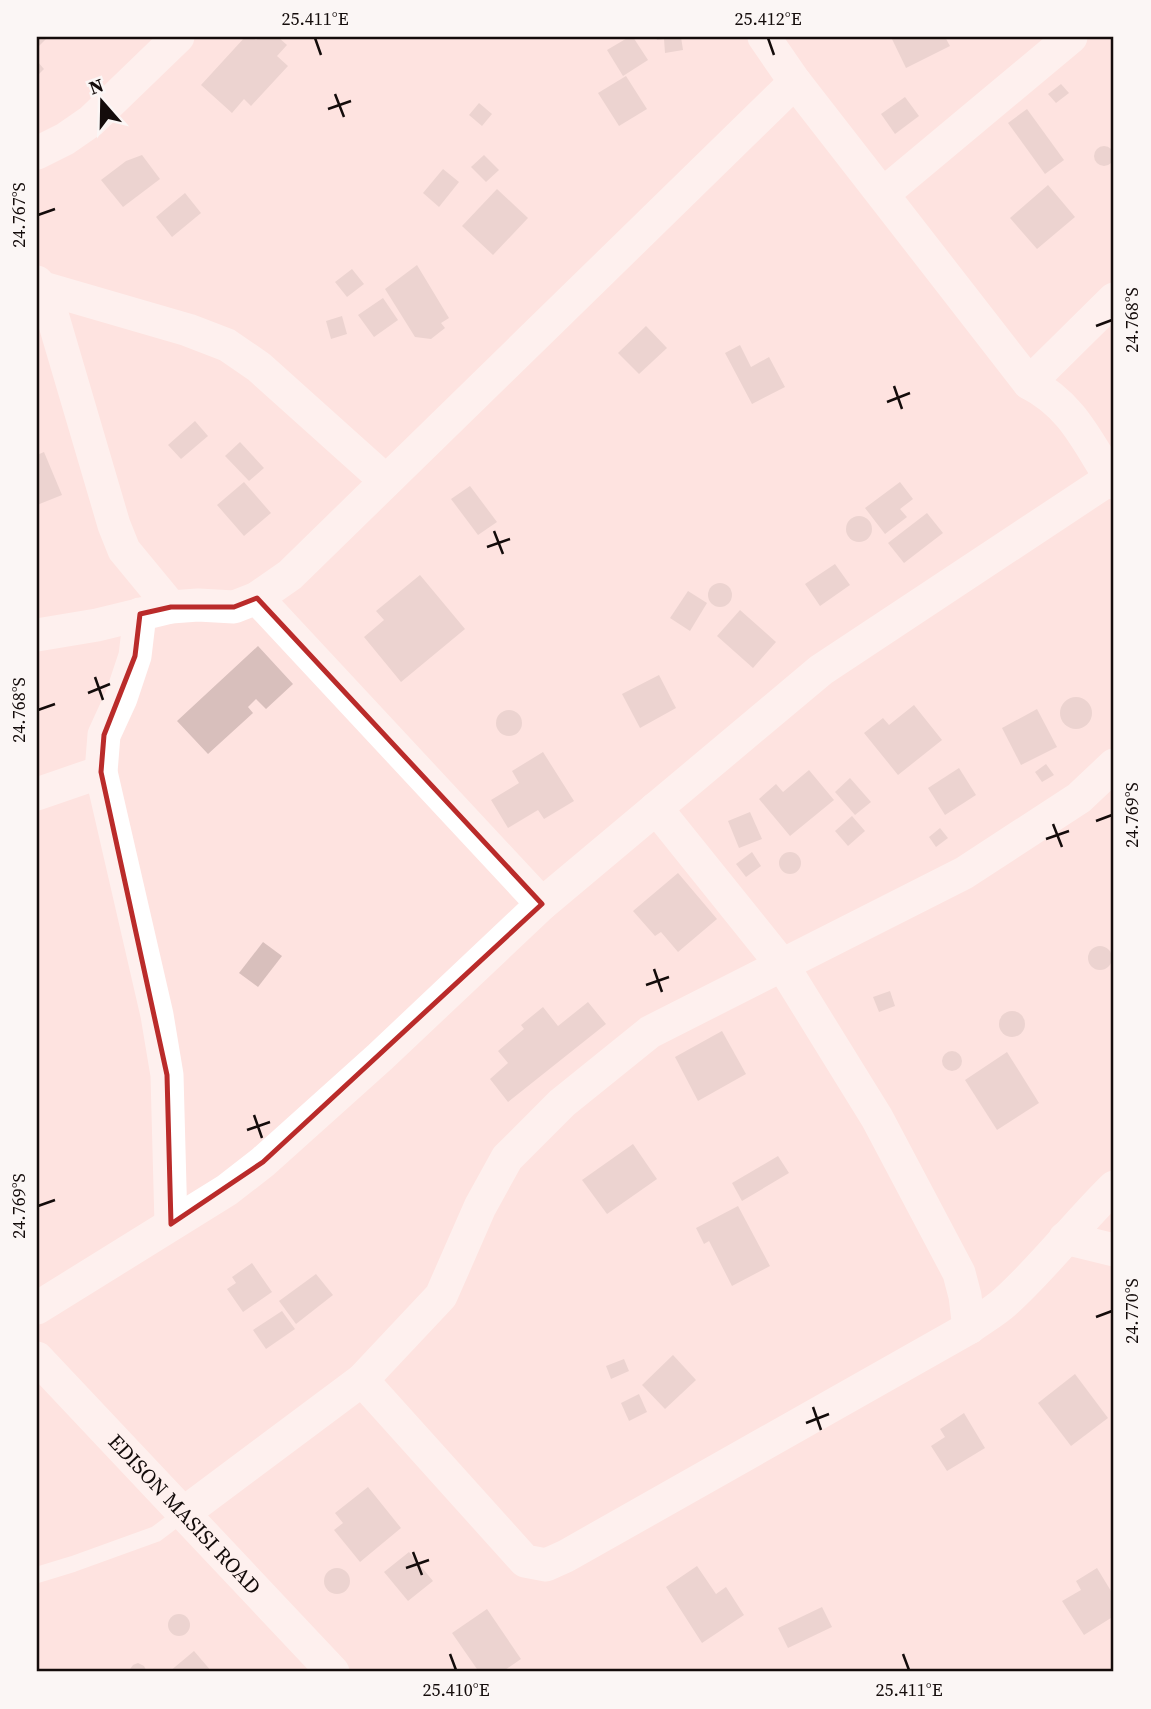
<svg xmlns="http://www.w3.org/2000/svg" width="1151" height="1709" font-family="'Source Serif 4',serif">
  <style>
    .building { fill: #d8bfbc }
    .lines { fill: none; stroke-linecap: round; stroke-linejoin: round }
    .lane { stroke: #fff; stroke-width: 16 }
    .street { stroke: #fff; stroke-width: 33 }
    .marked { fill: none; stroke: #ba2b2a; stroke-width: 5; stroke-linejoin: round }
    .ticks { fill: none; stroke: #140c0b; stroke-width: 2.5 }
    .labels { text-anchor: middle; stroke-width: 7; stroke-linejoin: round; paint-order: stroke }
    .street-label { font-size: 21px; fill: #140c0b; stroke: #fbf6f5 }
    .neatline { fill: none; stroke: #140c0b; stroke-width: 2.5 }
    .ticks-label { font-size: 18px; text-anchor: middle; fill: #140c0b }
  </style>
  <rect width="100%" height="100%" fill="#fee3e0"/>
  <g class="building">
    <path d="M 37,37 L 48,37 L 37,48 Z"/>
    <path d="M 245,37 L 252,37 L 256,40 L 259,37 L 278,37 L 287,45 L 277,56 L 288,66 L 251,106 L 244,99 L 232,113 L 201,85 Z"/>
    <path d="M 629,37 L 633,37 L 648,60 L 623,76 L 607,50 Z"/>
    <path d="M 656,37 L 681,37 L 683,50 L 665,53 L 664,39 L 657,40 Z"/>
    <path d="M 891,37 L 945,37 L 950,46 L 906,68 Z"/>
    <path d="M 37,61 L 44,69 L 37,76 Z"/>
    <path d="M 626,76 L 647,109 L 619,126 L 598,93 Z"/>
    <path d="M 1061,84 L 1069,93 L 1056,103 L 1048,94 Z"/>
    <path d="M 905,97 L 919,116 L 895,134 L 881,114 Z"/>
    <path d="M 479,103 L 492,114 L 482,126 L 469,115 Z"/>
    <path d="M 1027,109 L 1064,160 L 1045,174 L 1008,123 Z"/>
    <circle cx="1104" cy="156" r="10"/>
    <path d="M 142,155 L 160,179 L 123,207 L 101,180 L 126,161 Z"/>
    <path d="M 484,155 L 499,170 L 486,182 L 471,167 Z"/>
    <path d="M 443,169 L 459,182 L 439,207 L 423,193 Z"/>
    <path d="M 1048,185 L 1075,217 L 1037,249 L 1010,218 Z"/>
    <path d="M 497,189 L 528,218 L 493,255 L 462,226 Z"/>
    <path d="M 185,193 L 201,213 L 172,237 L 156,217 Z"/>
    <path d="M 417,265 L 449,318 L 441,323 L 445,328 L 431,339 L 415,337 L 385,289 Z"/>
    <path d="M 352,269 L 364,284 L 347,297 L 335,282 Z"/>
    <path d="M 383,298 L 398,320 L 374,337 L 358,315 Z"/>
    <path d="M 342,316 L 347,334 L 331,339 L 326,321 Z"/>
    <path d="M 646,326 L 667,348 L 639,374 L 618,353 Z"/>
    <path d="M 740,345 L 751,367 L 769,357 L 785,387 L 752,404 L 725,353 Z"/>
    <path d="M 195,421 L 208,436 L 181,459 L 168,445 Z"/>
    <path d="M 240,442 L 264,468 L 249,481 L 225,456 Z"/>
    <path d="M 44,452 L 62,495 L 37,505 L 37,455 Z"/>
    <path d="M 244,482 L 271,513 L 244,536 L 217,505 Z"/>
    <path d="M 900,482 L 913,499 L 900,509 L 907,517 L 885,534 L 865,508 Z"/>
    <path d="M 470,486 L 497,522 L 478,535 L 451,499 Z"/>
    <path d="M 927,513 L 943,533 L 904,563 L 888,543 Z"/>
    <circle cx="859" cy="529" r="13"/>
    <path d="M 835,564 L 850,585 L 820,606 L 805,584 Z"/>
    <path d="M 420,575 L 465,629 L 401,682 L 364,637 L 384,620 L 376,611 Z"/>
    <circle cx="720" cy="595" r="12"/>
    <path d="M 688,591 L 707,603 L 690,631 L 670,618 Z"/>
    <path d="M 740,610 L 776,642 L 753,668 L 717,636 Z"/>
    <path d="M 258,646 L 293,684 L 266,709 L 256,699 L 248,707 L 253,713 L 208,754 L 177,721 Z"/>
    <path d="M 659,675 L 676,708 L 640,728 L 622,694 Z"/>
    <circle cx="1076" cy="713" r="16"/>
    <path d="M 914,705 L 942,740 L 898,775 L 864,733 L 883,718 L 889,725 Z"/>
    <path d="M 1037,709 L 1057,747 L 1021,765 L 1002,728 Z"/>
    <circle cx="509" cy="723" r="13"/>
    <path d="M 543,752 L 574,801 L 544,819 L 538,810 L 508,828 L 491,800 L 519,783 L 512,771 Z"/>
    <path d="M 1046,764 L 1054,775 L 1042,782 L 1035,772 Z"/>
    <path d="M 959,768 L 976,795 L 945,815 L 928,788 Z"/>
    <path d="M 809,770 L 834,800 L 790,836 L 759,799 L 776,784 L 783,792 Z"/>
    <path d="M 850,778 L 871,802 L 855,815 L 835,792 Z"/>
    <path d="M 750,812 L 762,839 L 739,848 L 728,821 Z"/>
    <path d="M 852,816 L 865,831 L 848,846 L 835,831 Z"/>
    <path d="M 940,828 L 948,838 L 936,847 L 929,837 Z"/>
    <circle cx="790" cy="863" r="11"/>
    <path d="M 752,852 L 761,866 L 746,877 L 736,864 Z"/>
    <path d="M 678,873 L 717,919 L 678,952 L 661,932 L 655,936 L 633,911 Z"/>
    <path d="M 263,942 L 282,956 L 258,987 L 239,973 Z"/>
    <circle cx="1100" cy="958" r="12"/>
    <path d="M 890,991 L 895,1006 L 879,1012 L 873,997 Z"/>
    <path d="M 588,1002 L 606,1024 L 508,1102 L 490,1079 L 508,1063 L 498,1051 L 524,1029 L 521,1025 L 543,1007 L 558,1026 Z"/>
    <circle cx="1012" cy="1024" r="13"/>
    <path d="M 722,1031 L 746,1074 L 698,1101 L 675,1057 Z"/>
    <circle cx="952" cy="1061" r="10"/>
    <path d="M 1007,1052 L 1039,1103 L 997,1130 L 965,1080 Z"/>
    <path d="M 633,1144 L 657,1179 L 607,1214 L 582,1180 Z"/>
    <path d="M 778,1156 L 789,1173 L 742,1201 L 732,1183 Z"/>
    <path d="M 738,1206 L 770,1266 L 732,1286 L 709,1241 L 704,1244 L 696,1228 Z"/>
    <path d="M 252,1263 L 272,1292 L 243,1312 L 227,1289 L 236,1283 L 232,1277 Z"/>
    <path d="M 316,1274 L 333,1295 L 296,1324 L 279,1301 Z"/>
    <path d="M 282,1311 L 295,1329 L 266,1349 L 253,1330 Z"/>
    <path d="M 673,1355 L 696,1380 L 665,1409 L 642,1385 Z"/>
    <path d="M 624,1359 L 629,1371 L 611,1379 L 606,1366 Z"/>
    <path d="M 1075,1374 L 1108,1418 L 1071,1446 L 1038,1403 Z"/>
    <path d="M 639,1394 L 647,1412 L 629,1421 L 621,1403 Z"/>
    <path d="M 964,1413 L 985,1448 L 947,1471 L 931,1446 L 945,1437 L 940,1429 Z"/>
    <path d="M 368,1487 L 401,1528 L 360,1562 L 334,1530 L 343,1523 L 335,1513 Z"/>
    <path d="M 409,1552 L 433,1581 L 408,1601 L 384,1572 Z"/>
    <path d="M 697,1566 L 716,1594 L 726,1587 L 744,1615 L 702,1643 L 666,1587 Z"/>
    <circle cx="337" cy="1581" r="13"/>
    <path d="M 1097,1568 L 1114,1596 L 1114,1616 L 1084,1635 L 1062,1601 L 1081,1590 L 1076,1581 Z"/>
    <path d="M 822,1607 L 832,1627 L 788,1648 L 778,1628 Z"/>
    <path d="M 487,1609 L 521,1659 L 502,1672 L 479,1672 L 452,1633 Z"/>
    <circle cx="179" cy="1625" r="11"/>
    <path d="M 194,1651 L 212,1672 L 169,1672 Z"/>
    <path d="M 138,1663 L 144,1666 L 147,1672 L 128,1672 L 133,1665 Z"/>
  </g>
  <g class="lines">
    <path class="lane" d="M 37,1575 L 73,1564 L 156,1534 L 184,1513"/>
    <g class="street">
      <path d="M 764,37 L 795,82 L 1029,383 C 1074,406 1088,444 1114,483"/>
      <path d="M 37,153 L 65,139 L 91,121 L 178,37"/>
      <path d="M 883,194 L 1071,37"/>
      <path d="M 37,282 L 49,304 L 114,525 L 124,550 L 171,607"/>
      <path d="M 40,287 L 188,330 L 227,345 L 259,367 L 386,481"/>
      <path d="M 1029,383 L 1114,299"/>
      <path d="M 257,598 L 542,904"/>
      <path d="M 140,614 L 135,656 L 121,698 L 104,735 L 101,772 L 157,1015 L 167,1075 L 171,1224"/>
      <path d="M 37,635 L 97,625 L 171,607 L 198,605 L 234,607 L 257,598 L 290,575 L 795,82"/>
      <path d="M 37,794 L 101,772"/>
      <path d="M 656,808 L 783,966 L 877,1118 L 959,1273 L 965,1296 L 969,1328"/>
      <path d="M 1065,1238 L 1114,1250"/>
      <path d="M 37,1308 L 227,1190 L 263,1162 L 380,1057 L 542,904 L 821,670 L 1114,476"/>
      <path id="s1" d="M 37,1358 L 333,1672"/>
      <path d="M 362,1380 L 525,1561 L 546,1565 L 566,1556 L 969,1328 C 981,1319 994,1312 1005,1302 C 1044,1267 1076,1224 1114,1187"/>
      <path d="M 184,1513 L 362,1380 L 441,1296 L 480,1207 L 507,1158 L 562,1103 L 650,1032 L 964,873 L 1079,798 L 1114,765"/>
    </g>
  </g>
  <path d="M0 0H1151V1709H0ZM 257,598 L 542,904 L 263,1162 L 171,1224 L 167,1075 L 101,772 L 104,735 L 135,656 L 140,614 L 171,607 L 234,607 Z" fill="#fee3e0" fill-opacity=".55" fill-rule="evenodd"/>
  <path class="marked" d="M 257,598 L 542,904 L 263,1162 L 171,1224 L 167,1075 L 101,772 L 104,735 L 135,656 L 140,614 L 171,607 L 234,607 Z"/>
  <path class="ticks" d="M 315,38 L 321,55M 768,38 L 774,55M 335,94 L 344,117M 328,109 L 351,101M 38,215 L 55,209M 1096,326 L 1112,320M 894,386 L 902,409M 887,402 L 910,393M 494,531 L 503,554M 487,547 L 510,539M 95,677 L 103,700M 88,693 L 110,684M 38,710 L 55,704M 1096,821 L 1112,815M 1053,824 L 1062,847M 1046,839 L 1069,831M 654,969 L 662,992M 646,985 L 669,977M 254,1115 L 262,1138M 247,1130 L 270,1122M 38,1206 L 55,1200M 1096,1317 L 1112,1311M 813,1407 L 821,1430M 806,1423 L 829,1414M 413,1552 L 422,1575M 406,1568 L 429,1560M 450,1654 L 456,1670M 903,1654 L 909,1670"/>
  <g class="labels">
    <g class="street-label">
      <text dy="7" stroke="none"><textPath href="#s1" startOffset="215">EDISON MASISI ROAD</textPath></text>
    </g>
  </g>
  <rect width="1151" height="1709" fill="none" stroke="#fbf6f5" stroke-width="77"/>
  <g transform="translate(102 102) rotate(340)" stroke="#fbf6f5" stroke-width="5" paint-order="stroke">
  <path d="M0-5L12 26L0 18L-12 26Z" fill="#140c0b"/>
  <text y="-10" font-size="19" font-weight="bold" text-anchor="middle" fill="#140c0b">N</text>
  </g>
  <rect x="38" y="38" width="1074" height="1632" class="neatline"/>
  <g class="ticks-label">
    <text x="315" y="25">25.411°E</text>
    <text x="768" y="25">25.412°E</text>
    <text transform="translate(19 215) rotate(-90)" y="6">24.767°S</text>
    <text transform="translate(1132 320) rotate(-90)" y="6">24.768°S</text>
    <text transform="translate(19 710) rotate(-90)" y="6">24.768°S</text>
    <text transform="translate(1132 815) rotate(-90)" y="6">24.769°S</text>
    <text transform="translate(19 1206) rotate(-90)" y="6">24.769°S</text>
    <text transform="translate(1132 1311) rotate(-90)" y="6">24.770°S</text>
    <text x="456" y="1696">25.410°E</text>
    <text x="909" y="1696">25.411°E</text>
  </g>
</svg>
